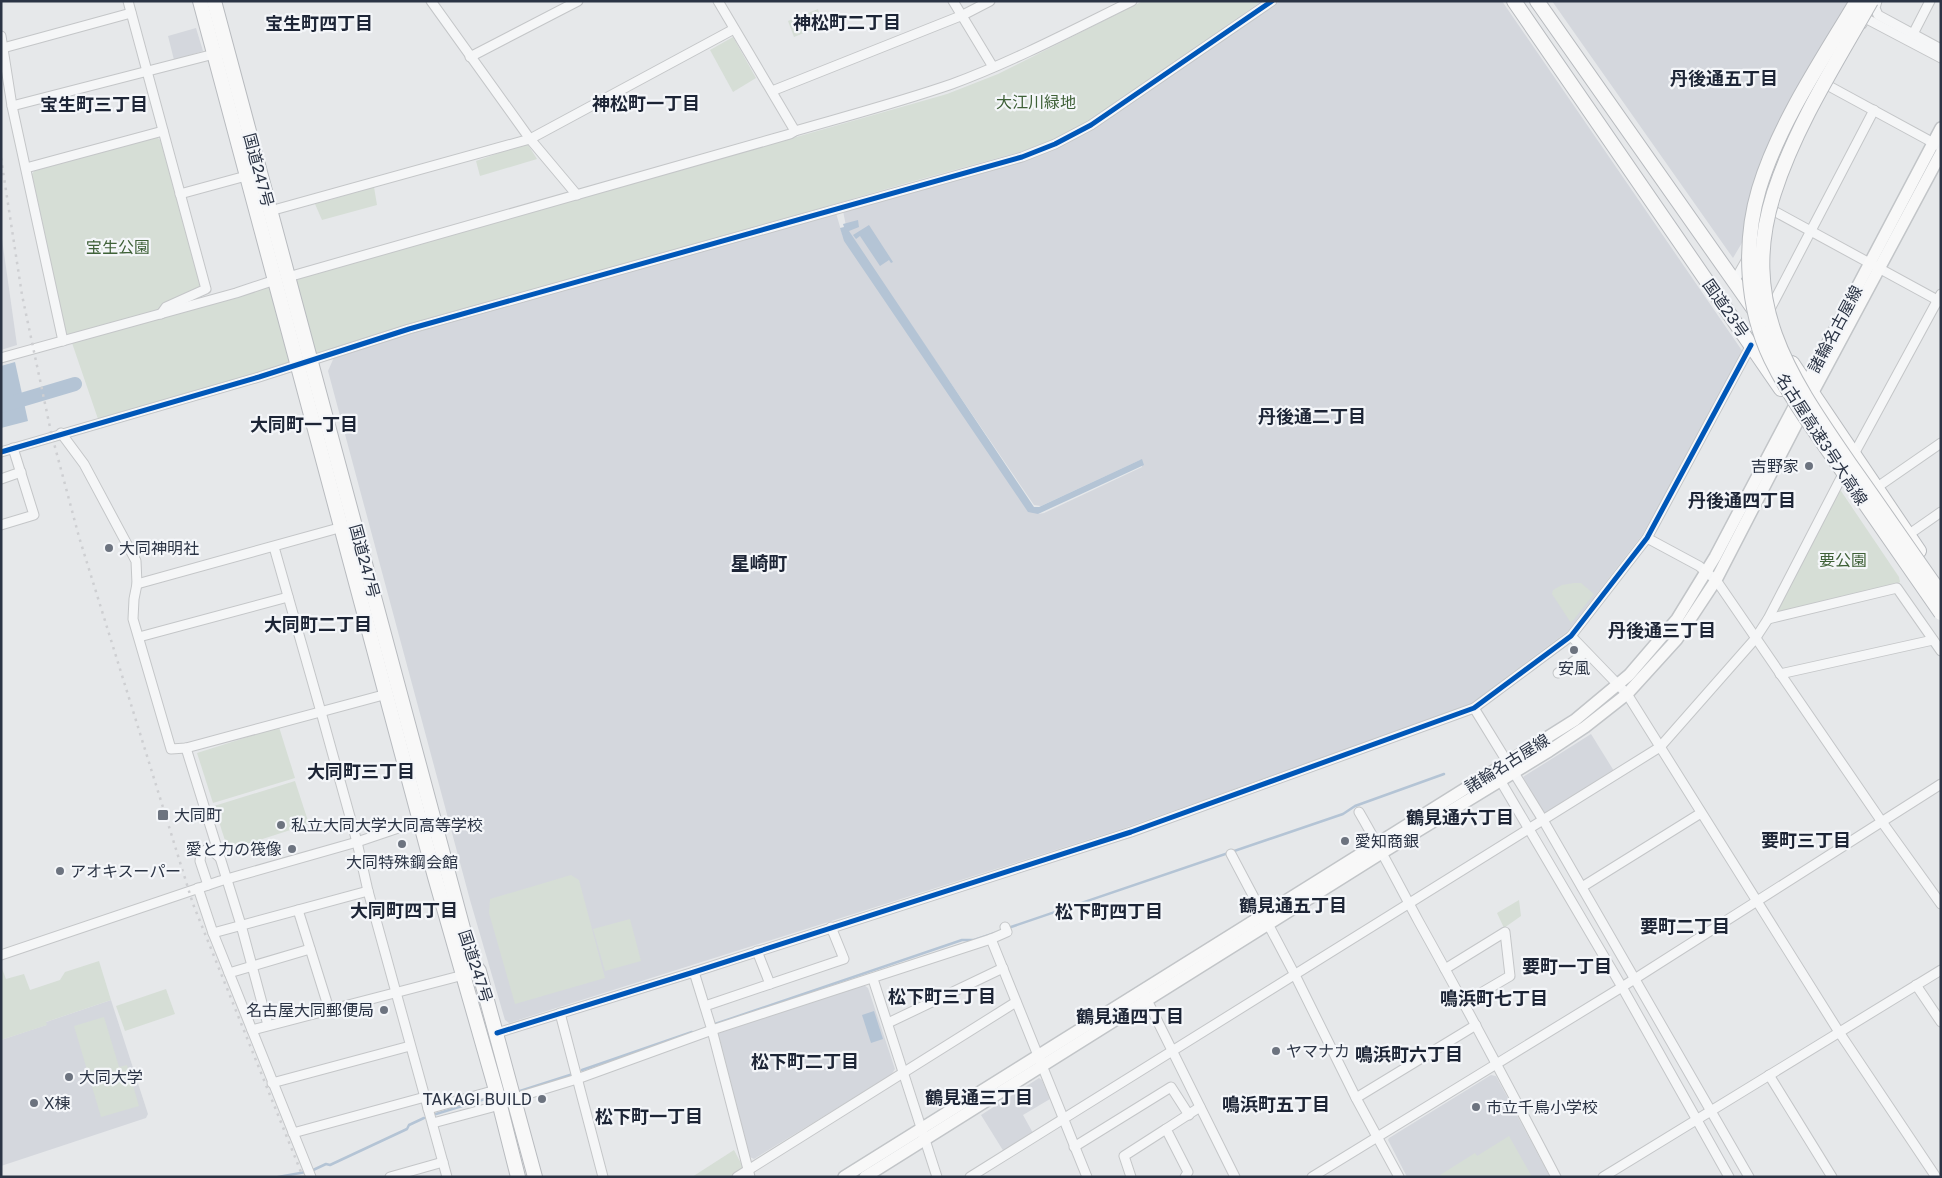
<svg xmlns="http://www.w3.org/2000/svg" width="1942" height="1178" font-family="'Golos Text','Noto Sans JP',sans-serif">
  <style>
    .built { fill: #d4d7dd }
    .green { fill: #d6ded6 }
    .water { fill: #b4c4d5 }
    .lines { fill: none; stroke-linecap: round; stroke-linejoin: round }
    .stream { stroke: #b4c4d5; stroke-width: 2.5 }
    .river { stroke: #b4c4d5; stroke-width: 14 }
    .minor-casing { stroke: #c4c6c8; stroke-width: 11 }
    .major-casing { stroke: #c2c5c8; stroke-width: 14 }
    .highway-casing { stroke: #b8bbbf; stroke-width: 16 }
    .minor { stroke: #f5f6f7; stroke-width: 9 }
    .major { stroke: #f8f8f8; stroke-width: 11 }
    .highway { stroke: #f8f8f8; stroke-width: 14 }
    .rail { stroke: #cecfd2; stroke-width: 2.5; stroke-dasharray: 2.5 5; stroke-linecap: butt }
    .highway-bridge-casing { stroke: #b8bbbf; stroke-width: 16; stroke-linecap: butt }
    .highway-bridge { stroke: #f8f8f8; stroke-width: 14 }
    .cycleway-casing { stroke: #f4f6f9; stroke-width: 8 }
    .cycleway { stroke: #0057b8; stroke-width: 5 }
    .poi-dot { fill: #6c737f; stroke: #f4f6f9; stroke-width: 2 }
    .labels { text-anchor: middle; stroke-width: 4.5; stroke-linejoin: round; paint-order: stroke }
    .park-label { font-size: 16px; fill: #3f6138; stroke: #f4f6f9 }
    .street-label { font-size: 16px; fill: #2b3445; stroke: #f4f6f9 }
    .poi-label { font-size: 16px; fill: #2b3445; stroke: #f4f6f9; text-anchor: start }
    .neighbourhood-label { font-size: 18px; font-weight: bold; fill: #1d2536; stroke: #f4f6f9 }
    .quarter-label { font-size: 19px; font-weight: bold; fill: #1d2536; stroke: #f4f6f9 }
  </style>
  <rect width="100%" height="100%" fill="#e6e8ea"/>
  <g class="built">
    <path d="M 1280,1 L 1502,1 L 1743,352 L 1643,534 L 1568,631 L 1468,706 L 1122,829 L 509,1023 L 505,1020 L 470,900 L 328,371 L 335,355 L 836,213 L 843,237 L 1038,514 L 1044,513 L 1142,467 L 1140,460 L 1041,506 L 1034,505 L 847,231 L 843,211 L 1022,160 L 1094,128 Z"/>
    <path d="M 1552,1 L 1850,1 L 1782,122 L 1746,236 L 1733,258 Z"/>
    <path d="M 196,28 L 203,51 L 174,60 L 168,36 Z"/>
    <path d="M 1,232 L 17,345 L 1,350 Z"/>
    <path d="M 1591,734 L 1614,771 L 1543,815 L 1523,777 Z"/>
    <path d="M 864,985 L 868,988 L 895,1069 L 891,1075 L 754,1159 L 750,1157 L 717,1033 Z"/>
    <path d="M 111,1000 L 148,1114 L 146,1118 L 1,1166 L 1,1040 L 46,1025 L 46,1022 Z"/>
    <path d="M 1491,1075 L 1496,1076 L 1550,1177 L 1407,1177 L 1388,1140 L 1389,1138 Z"/>
    <path d="M 1039,1078 L 1042,1080 L 1050,1099 L 1023,1115 L 1033,1133 L 1004,1152 L 981,1115 Z"/>
  </g>
  <g class="green">
    <path d="M 1143,1 L 1262,1 L 1089,121 L 1053,140 L 1023,151 L 907,183 L 98,419 L 72,343 L 947,94 L 998,74 Z"/>
    <path d="M 818,9 L 823,25 L 794,37 L 788,21 Z"/>
    <path d="M 733,37 L 756,78 L 733,92 L 710,50 Z"/>
    <path d="M 157,137 L 161,141 L 201,288 L 158,311 L 72,335 L 67,334 L 65,330 L 50,264 L 49,253 L 32,174 L 35,170 Z"/>
    <path d="M 527,143 L 537,159 L 480,176 L 476,161 Z"/>
    <path d="M 374,187 L 377,205 L 322,220 L 315,204 Z"/>
    <path d="M 1841,491 L 1899,577 L 1900,582 L 1896,585 L 1778,613 L 1775,610 L 1836,493 Z"/>
    <path d="M 1574,583 L 1581,583 L 1594,594 L 1571,623 L 1552,594 L 1553,590 L 1562,585 Z"/>
    <path d="M 279,727 L 295,778 L 213,803 L 197,753 Z"/>
    <path d="M 295,781 L 309,824 L 228,850 L 214,806 Z"/>
    <path d="M 571,875 L 579,880 L 605,978 L 515,1004 L 489,913 L 490,899 Z"/>
    <path d="M 1519,900 L 1521,916 L 1504,928 L 1497,913 Z"/>
    <path d="M 630,919 L 641,961 L 605,971 L 593,929 Z"/>
    <path d="M 99,961 L 111,1000 L 46,1022 L 47,1025 L 1,1040 L 1,966 L 6,979 L 24,974 L 30,990 L 60,980 L 65,972 Z"/>
    <path d="M 166,989 L 175,1014 L 125,1031 L 116,1006 Z"/>
    <path d="M 104,1017 L 119,1067 L 127,1065 L 139,1106 L 101,1117 L 74,1026 Z"/>
    <path d="M 1509,1136 L 1532,1177 L 1441,1177 L 1440,1175 L 1475,1153 L 1477,1156 Z"/>
    <path d="M 734,1150 L 744,1169 L 732,1177 L 692,1177 Z"/>
  </g>
  <g class="water">
    <path d="M 858,220 L 859,227 L 849,231 L 1034,507 L 1039,507 L 1142,459 L 1144,465 L 1038,514 L 1028,512 L 844,241 L 840,228 L 844,227 L 843,224 Z"/>
    <path d="M 869,225 L 893,262 L 891,263 L 889,260 L 880,266 L 860,236 L 856,239 L 853,235 Z"/>
    <path d="M 15,362 L 28,421 L 1,428 L 1,366 Z"/>
    <path d="M 874,1011 L 883,1039 L 871,1043 L 862,1015 Z"/>
  </g>
  <g class="lines">
    <g class="stream">
      <path d="M 1008,928 L 1343,814 L 1355,806 L 1444,774"/>
      <path d="M 715,1024 L 962,940 L 974,940 L 995,933"/>
      <path d="M 582,1070 L 692,1032"/>
      <path d="M 520,1091 L 573,1074"/>
      <path d="M 436,1114 L 485,1099"/>
      <path d="M 311,1171 L 326,1164 L 330,1165 L 407,1129 L 409,1125 L 424,1118"/>
      <path d="M 278,1177 L 306,1172"/>
    </g>
    <path class="river" d="M 1,406 L 75,384"/>
    <g class="minor-casing">
      <g id="minor">
        <path d="M 128,1 L 206,289 L 166,307 L 161,314"/>
        <path d="M 431,1 L 530,139 L 577,195"/>
        <path d="M 718,1 L 795,131"/>
        <path d="M 953,1 L 993,67"/>
        <path d="M 1877,1 L 1875,8 L 1878,15 L 1941,49"/>
        <path d="M 1862,24 L 1865,18 L 1941,58"/>
        <path d="M 1913,34 L 1930,1"/>
        <path d="M 1,36 L 12,106 L 63,341"/>
        <path d="M 3,48 L 131,13"/>
        <path d="M 470,57 L 578,1"/>
        <path d="M 1827,85 L 1941,147"/>
        <path d="M 772,91 L 963,15 L 990,1"/>
        <path d="M 12,106 L 218,53"/>
        <path d="M 26,168 L 163,131"/>
        <path d="M 180,194 L 246,176"/>
        <path d="M 270,211 L 530,139 L 734,29"/>
        <path d="M 1774,211 L 1941,302"/>
        <path d="M 288,277 L 790,134 L 795,131 C 847,116 900,102 952,84 C 1014,61 1073,30 1132,1"/>
        <path d="M 1734,282 L 1747,259"/>
        <path d="M 1769,311 L 1874,110"/>
        <path d="M 1,358 L 236,293 L 275,280"/>
        <path d="M 61,433 L 84,464 L 136,561 L 137,584 L 134,599 L 133,619 L 171,749 L 186,748 L 387,694"/>
        <path d="M 1,452 L 259,377 L 409,329 L 1022,157 L 1055,144 L 1091,125 L 1272,1"/>
        <path d="M 1854,454 L 1941,294"/>
        <path d="M 1,479 L 21,472"/>
        <path d="M 1876,488 L 1941,443"/>
        <path d="M 1,525 L 34,515 L 13,448"/>
        <path d="M 1908,535 L 1941,512"/>
        <path d="M 1647,538 L 1699,566 L 1716,580 L 1882,822 L 1941,904"/>
        <path d="M 274,547 L 321,712 L 357,842 L 368,891 L 447,1177"/>
        <path d="M 137,584 L 346,526"/>
        <path d="M 1768,619 L 1897,588 L 1941,651"/>
        <path d="M 1571,636 L 1627,694 L 1839,1032 L 1936,1177"/>
        <path d="M 139,637 L 288,597"/>
        <path d="M 1558,673 L 1586,652"/>
        <path d="M 1780,674 L 1933,640"/>
        <path d="M 1474,708 L 1543,820 L 1749,1177"/>
        <path d="M 186,748 L 241,925 L 268,1025"/>
        <path d="M 1500,780 L 1622,987 L 1729,1177"/>
        <path d="M 1359,812 C 1380,848 1399,885 1419,922 C 1466,1006 1511,1091 1556,1177"/>
        <path d="M 1231,854 L 1295,975 L 1356,1098 L 1399,1177"/>
        <path d="M 208,885 L 200,861 L 201,853 L 209,848 L 219,857"/>
        <path d="M 1582,887 L 1701,813"/>
        <path d="M 198,888 L 213,933 L 311,1177"/>
        <path d="M 298,910 L 329,1009"/>
        <path d="M 213,933 L 368,891"/>
        <path d="M 991,939 L 1087,1177"/>
        <path d="M 757,951 L 770,984"/>
        <path d="M 1,955 L 220,881 L 357,842 L 425,819"/>
        <path d="M 1445,969 L 1505,932 L 1510,976 L 1464,1003"/>
        <path d="M 694,972 L 712,1030 L 750,1177"/>
        <path d="M 229,973 L 310,949"/>
        <path d="M 873,979 L 937,1177"/>
        <path d="M 1916,985 L 1941,1022"/>
        <path d="M 1145,996 L 1235,1177"/>
        <path d="M 705,1006 L 844,959 L 831,927"/>
        <path d="M 560,1013 L 603,1177"/>
        <path d="M 888,1023 L 1003,968"/>
        <path d="M 252,1030 L 479,971"/>
        <path d="M 497,1033 L 694,972 L 1131,832 L 1474,708 L 1571,636 L 1647,538 L 1751,345"/>
        <path d="M 1769,1075 L 1832,1177"/>
        <path d="M 272,1083 L 410,1046"/>
        <path d="M 515,1098 L 577,1079 L 712,1030 L 991,939 L 1007,932 L 1005,927"/>
        <path d="M 1356,1098 L 1476,1025"/>
        <path d="M 428,1109 L 496,1090"/>
        <path d="M 433,1123 L 500,1105"/>
        <path d="M 293,1133 L 425,1097"/>
        <path d="M 1074,1147 L 1171,1087 L 1189,1115"/>
        <path d="M 390,1177 L 443,1162"/>
        <path d="M 737,1177 L 1016,1002"/>
        <path d="M 970,1177 L 1660,747 L 1755,639 L 1768,619 L 1842,476"/>
        <path d="M 1131,1177 L 1124,1156 L 1166,1129"/>
        <path d="M 1185,1177 L 1188,1172 L 1166,1129 L 1200,1107"/>
        <path d="M 1312,1177 L 1622,987 L 1941,784"/>
        <path d="M 1603,1177 L 1941,970"/>
      </g>
    </g>
    <g class="major-casing">
      <g id="major">
        <path d="M 844,1177 L 1575,720 L 1629,675 L 1677,619 L 1715,557 L 1941,128"/>
        <path d="M 865,1177 L 1383,852 L 1549,751 L 1585,727 L 1627,694 L 1677,639 L 1716,580 L 1813,392 L 1941,153"/>
      </g>
    </g>
    <g class="highway-casing">
      <g id="highway">
        <path d="M 200,1 L 435,877 L 496,1090 L 518,1177"/>
        <path d="M 214,1 L 472,962 L 479,971 L 535,1177"/>
        <path d="M 1514,1 L 1781,389"/>
        <path d="M 1537,1 L 1755,311"/>
        <path d="M 1792,363 L 1919,551"/>
      </g>
    </g>
    <use href="#minor" class="minor"/>
    <use href="#major" class="major"/>
    <use href="#highway" class="highway"/>
    <path class="rail" d="M 1,158 L 22,295 L 51,432 L 79,537 L 193,904 L 303,1177"/>
    <g class="highway-bridge-casing">
      <g id="highway-bridge">
        <path d="M 1857,1 C 1822,60 1779,123 1759,189 C 1743,243 1746,307 1771,359 C 1791,400 1820,438 1846,476 C 1878,522 1909,567 1941,613"/>
        <path d="M 1871,1 C 1836,63 1796,125 1774,193 C 1738,306 1791,378 1852,467 C 1882,509 1911,552 1941,594"/>
      </g>
    </g>
    <use href="#highway-bridge" class="highway-bridge"/>
    <g class="cycleway-casing">
      <g id="cycleway">
        <path d="M 1,452 L 259,377 L 409,329 L 1022,157 L 1055,144 L 1091,125 L 1272,1"/>
        <path d="M 497,1033 L 694,972 L 1131,832 L 1474,708 L 1571,636 L 1647,538 L 1751,345"/>
      </g>
    </g>
    <use href="#cycleway" class="cycleway"/>
  </g>
  <g class="poi-dot">
    <circle cx="1809" cy="466" r="5"/>
    <circle cx="109" cy="548" r="5"/>
    <circle cx="1574" cy="650" r="5"/>
    <rect x="157" y="809" width="12" height="12" rx="2.5"/>
    <circle cx="281" cy="825" r="5"/>
    <circle cx="1345" cy="841" r="5"/>
    <circle cx="402" cy="844" r="5"/>
    <circle cx="292" cy="849" r="5"/>
    <circle cx="60" cy="871" r="5"/>
    <circle cx="384" cy="1010" r="5"/>
    <circle cx="1276" cy="1051" r="5"/>
    <circle cx="69" cy="1077" r="5"/>
    <circle cx="542" cy="1099" r="5"/>
    <circle cx="34" cy="1103" r="5"/>
    <circle cx="1476" cy="1107" r="5"/>
  </g>
  <g class="labels">
    <g class="park-label">
      <text x="1036" y="108">大江川緑地</text>
      <text x="118" y="253">宝生公園</text>
      <text x="1843" y="566">要公園</text>
    </g>
    <g class="street-label">
      <text transform="translate(259 170) rotate(75)" y="6">国道247号</text>
      <text transform="translate(1726 308) rotate(55)" y="6">国道23号</text>
      <text transform="translate(1835 329) rotate(-62)" y="6">諸輪名古屋線</text>
      <text transform="translate(1822 439) rotate(57)" y="6">名古屋高速3号大高線</text>
      <text transform="translate(365 561) rotate(75)" y="6">国道247号</text>
      <text transform="translate(1507 763) rotate(-32)" y="6">諸輪名古屋線</text>
      <text transform="translate(476 966) rotate(72)" y="6">国道247号</text>
    </g>
    <g class="poi-label">
      <text x="1799" y="472" text-anchor="end">吉野家</text>
      <text x="119" y="554">大同神明社</text>
      <text x="1574" y="674" text-anchor="middle">安風</text>
      <text x="174" y="821">大同町</text>
      <text x="291" y="831">私立大同大学大同高等学校</text>
      <text x="1355" y="847">愛知商銀</text>
      <text x="282" y="855" text-anchor="end">愛と力の筏像</text>
      <text x="402" y="868" text-anchor="middle">大同特殊鋼会館</text>
      <text x="70" y="877">アオキスーパー</text>
      <text x="374" y="1016" text-anchor="end">名古屋大同郵便局</text>
      <text x="1286" y="1057">ヤマナカ</text>
      <text x="79" y="1083">大同大学</text>
      <text x="532" y="1105" text-anchor="end">TAKAGI BUILD</text>
      <text x="44" y="1109">X棟</text>
      <text x="1486" y="1113">市立千鳥小学校</text>
    </g>
    <g class="neighbourhood-label">
      <text x="847" y="29">神松町二丁目</text>
      <text x="319" y="30">宝生町四丁目</text>
      <text x="1724" y="85">丹後通五丁目</text>
      <text x="646" y="110">神松町一丁目</text>
      <text x="94" y="111">宝生町三丁目</text>
      <text x="1312" y="423">丹後通二丁目</text>
      <text x="304" y="431">大同町一丁目</text>
      <text x="1742" y="507">丹後通四丁目</text>
      <text x="318" y="631">大同町二丁目</text>
      <text x="1662" y="637">丹後通三丁目</text>
      <text x="361" y="778">大同町三丁目</text>
      <text x="1460" y="824">鶴見通六丁目</text>
      <text x="1806" y="847">要町三丁目</text>
      <text x="1293" y="912">鶴見通五丁目</text>
      <text x="404" y="917">大同町四丁目</text>
      <text x="1109" y="918">松下町四丁目</text>
      <text x="1685" y="933">要町二丁目</text>
      <text x="1567" y="973">要町一丁目</text>
      <text x="942" y="1003">松下町三丁目</text>
      <text x="1494" y="1005">鳴浜町七丁目</text>
      <text x="1130" y="1023">鶴見通四丁目</text>
      <text x="1409" y="1061">鳴浜町六丁目</text>
      <text x="805" y="1068">松下町二丁目</text>
      <text x="979" y="1104">鶴見通三丁目</text>
      <text x="1276" y="1111">鳴浜町五丁目</text>
      <text x="649" y="1123">松下町一丁目</text>
    </g>
    <g class="quarter-label">
      <text x="759" y="570">星崎町</text>
    </g>
  </g>
  <rect width="1942" height="1178" fill="none" stroke="#2b3445" stroke-width="5"/>
</svg>
